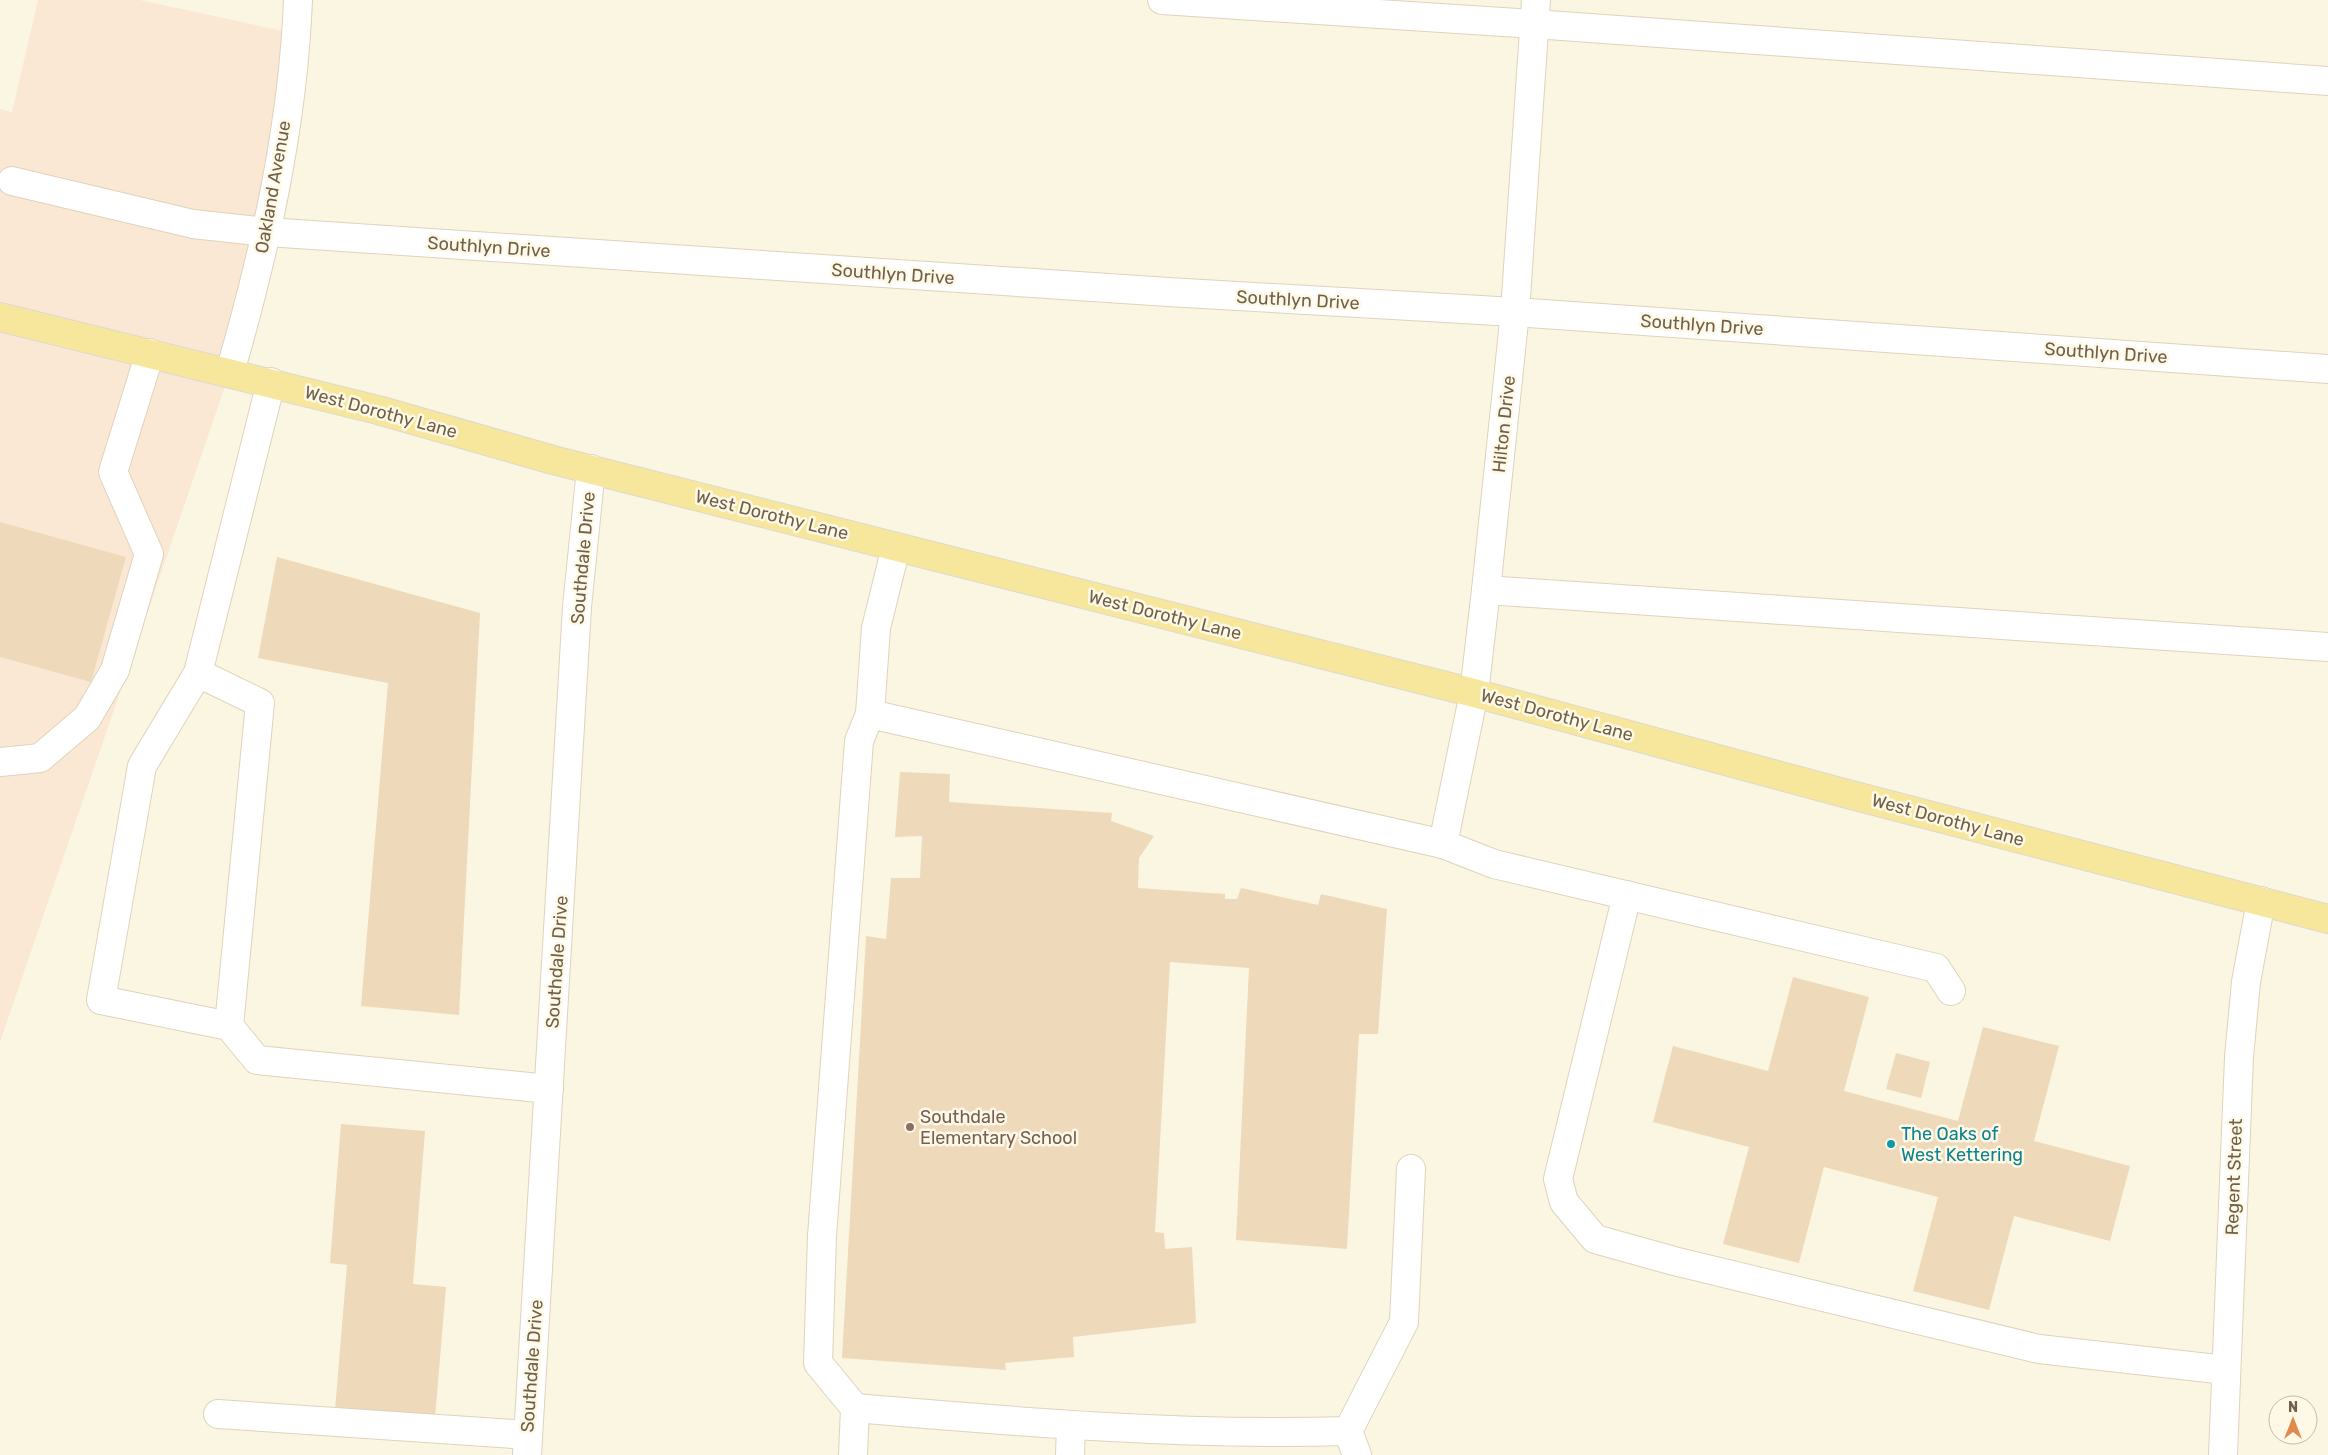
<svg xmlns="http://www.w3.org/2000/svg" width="2328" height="1455" font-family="Rubik,sans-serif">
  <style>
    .commercial { fill: #fae8d5 }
    .building { fill: #eed9ba }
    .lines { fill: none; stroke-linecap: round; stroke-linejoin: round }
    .minor-casing { stroke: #ded3bd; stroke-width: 30 }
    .major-casing { stroke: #ddd9d3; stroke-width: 30 }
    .minor { stroke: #fff; stroke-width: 28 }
    .major { stroke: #f6e79c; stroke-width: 28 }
    .education-dot { fill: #8d6e63; stroke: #fef9e6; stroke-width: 2 }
    .culture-dot { fill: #0f9aa8; stroke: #fef9e6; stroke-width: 2 }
    .labels { text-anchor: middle; stroke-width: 5; stroke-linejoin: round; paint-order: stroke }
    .street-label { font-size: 18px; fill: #705f49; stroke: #fef9e6 }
    .education-label { font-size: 18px; fill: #785e54; stroke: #fef9e6; text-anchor: start }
    .culture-label { font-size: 18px; fill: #0d838f; stroke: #fef9e6; text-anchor: start }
  </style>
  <rect width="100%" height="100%" fill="#fbf6e1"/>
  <path class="commercial" d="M 38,0 L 140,0 L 297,34 L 230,372 L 0,1042 L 0,109 L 12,112 Z"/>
  <g class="building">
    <path d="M 0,522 L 126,557 L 91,682 L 0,657 Z"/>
    <path d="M 277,557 L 480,613 L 459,1015 L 361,1006 L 388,683 L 258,658 Z"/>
    <path d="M 900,772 L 950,774 L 949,802 L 1112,813 L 1111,821 L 1154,836 L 1139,858 L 1138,888 L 1225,894 L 1225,899 L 1237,899 L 1241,888 L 1318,905 L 1321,894 L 1387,909 L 1378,1034 L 1359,1034 L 1347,1249 L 1236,1240 L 1249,968 L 1170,962 L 1155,1232 L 1164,1233 L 1165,1249 L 1192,1247 L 1196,1323 L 1073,1337 L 1074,1357 L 1005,1363 L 1006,1370 L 842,1358 L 866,936 L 886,939 L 891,878 L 920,878 L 922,836 L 895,837 Z"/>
    <path d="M 1793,977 L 1869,997 L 1844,1091 L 1958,1121 L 1983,1027 L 2059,1046 L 2034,1141 L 2130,1166 L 2110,1241 L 2014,1216 L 1989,1310 L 1913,1291 L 1938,1197 L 1824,1167 L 1799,1263 L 1723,1244 L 1749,1147 L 1653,1122 L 1673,1046 L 1768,1071 Z"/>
    <path d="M 1896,1053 L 1930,1062 L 1921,1098 L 1886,1089 Z"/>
    <path d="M 341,1124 L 425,1131 L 413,1284 L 446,1287 L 435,1418 L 335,1410 L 347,1265 L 330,1263 Z"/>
  </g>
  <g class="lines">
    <g class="minor-casing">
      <g id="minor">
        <path d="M 1162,0 L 1534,24 L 2328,81"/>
        <path d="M 12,181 L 193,224 L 267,232 L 1168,292 L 1515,312 L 2328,369"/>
        <path d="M 230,372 C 265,251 293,126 298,0"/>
        <path d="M 271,382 L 198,673 L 142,766 L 101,1000 L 229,1026 L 257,1060 L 549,1089"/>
        <path d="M 1486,590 L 2328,647"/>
        <path d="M 198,673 L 260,703 L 229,1026"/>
        <path d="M 870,714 L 1443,844 L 1494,864 L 1936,968 L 1951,991"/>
        <path d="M 0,762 L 40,758 L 87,718 L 115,670 L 149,554 L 113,472 L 150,353"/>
        <path d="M 1443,844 L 1474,693 L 1486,590 L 1515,312 L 1536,0"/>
        <path d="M 1627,895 L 1558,1179 L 1564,1202 L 1595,1239 L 1674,1261 L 2039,1349 L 2226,1370"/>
        <path d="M 855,1408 C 1019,1422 1183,1436 1348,1431 L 1404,1322 L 1411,1169"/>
        <path d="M 218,1414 L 528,1435"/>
        <path d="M 1348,1431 L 1357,1455"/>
        <path d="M 527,1455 L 577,607 L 591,469"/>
        <path d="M 853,1455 L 855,1408 L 818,1363 L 822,1236 L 859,741 L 870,714 L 876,628 L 896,547"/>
        <path d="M 1070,1455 L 1071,1426"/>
        <path d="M 2223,1455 L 2239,1057 L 2246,982 L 2261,901"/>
      </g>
    </g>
    <g class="major-casing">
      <path id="major" d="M 0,317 L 378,410 L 553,460 L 1474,693 L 1840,792 L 2328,919"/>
    </g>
    <use href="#minor" class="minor"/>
    <use href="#major" class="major"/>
  </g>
  <circle class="education-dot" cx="910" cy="1127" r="5"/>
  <circle class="culture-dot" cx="1891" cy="1144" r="5"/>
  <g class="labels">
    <g class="street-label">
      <text transform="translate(273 187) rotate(-80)" y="6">Oakland Avenue</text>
      <text transform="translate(489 247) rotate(4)" y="6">Southlyn Drive</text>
      <text transform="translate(893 274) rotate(4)" y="6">Southlyn Drive</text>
      <text transform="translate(1298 300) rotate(3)" y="6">Southlyn Drive</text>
      <text transform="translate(1702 325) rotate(4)" y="6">Southlyn Drive</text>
      <text transform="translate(2106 353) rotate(4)" y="6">Southlyn Drive</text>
      <text transform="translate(381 412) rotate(15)" y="6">West Dorothy Lane</text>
      <text transform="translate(1504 424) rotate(-84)" y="6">Hilton Drive</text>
      <text transform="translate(772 515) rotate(14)" y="6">West Dorothy Lane</text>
      <text transform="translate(583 558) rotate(-85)" y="6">Southdale Drive</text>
      <text transform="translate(1165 615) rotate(14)" y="6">West Dorothy Lane</text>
      <text transform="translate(1557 715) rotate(15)" y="6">West Dorothy Lane</text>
      <text transform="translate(1948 820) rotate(15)" y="6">West Dorothy Lane</text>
      <text transform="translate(557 962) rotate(-86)" y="6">Southdale Drive</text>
      <text transform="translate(2234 1177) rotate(-88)" y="6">Regent Street</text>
      <text transform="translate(532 1366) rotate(-86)" y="6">Southdale Drive</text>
    </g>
    <g class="education-label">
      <text x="920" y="1123">Southdale<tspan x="920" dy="21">Elementary School</tspan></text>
    </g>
    <g class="culture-label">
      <text x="1901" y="1140">The Oaks of<tspan x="1901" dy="21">West Kettering</tspan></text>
    </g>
  </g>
  <g transform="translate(2293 1420)"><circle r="24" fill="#fef9e6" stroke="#c5bba7"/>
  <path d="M0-4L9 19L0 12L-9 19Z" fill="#df8a4c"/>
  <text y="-8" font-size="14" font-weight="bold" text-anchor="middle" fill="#705f49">N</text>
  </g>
</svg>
